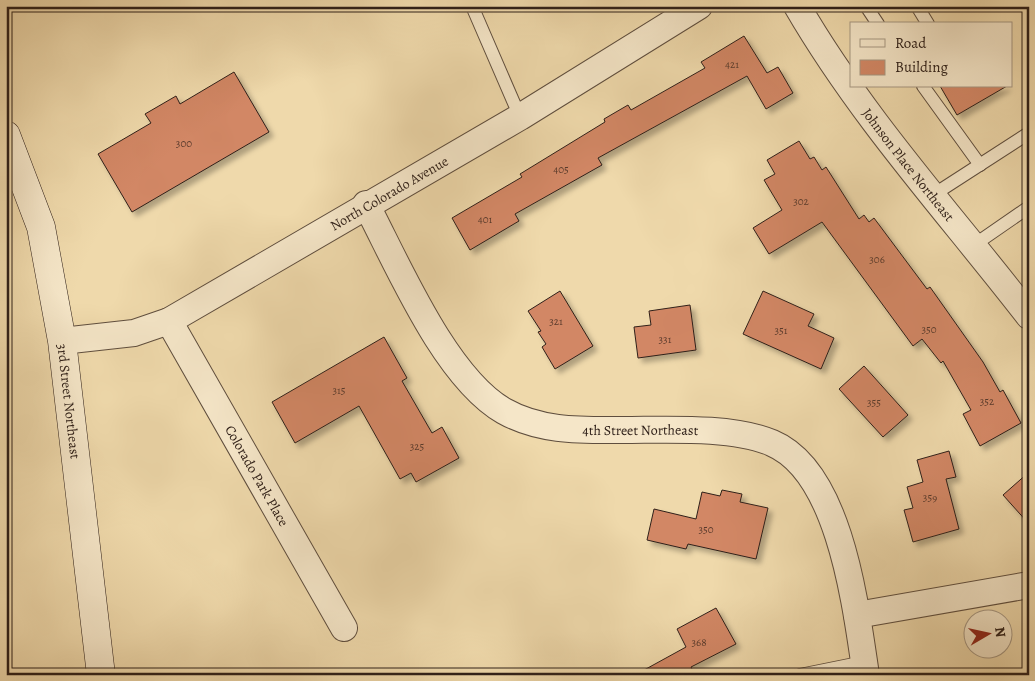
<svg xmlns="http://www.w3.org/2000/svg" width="1035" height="681" font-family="Alegreya,serif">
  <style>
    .building { fill: #d28765; stroke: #2f2019; filter: url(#shadow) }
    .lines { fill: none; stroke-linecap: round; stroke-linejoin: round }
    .lane-casing { stroke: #5f4e3e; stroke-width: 14 }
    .street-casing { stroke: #5f4e3e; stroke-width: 28 }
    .secondary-casing { stroke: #2f2019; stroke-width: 29 }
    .lane { stroke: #f5e6c8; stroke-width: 12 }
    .street { stroke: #f5e6c8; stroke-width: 26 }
    .secondary { stroke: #f5e6c8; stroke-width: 28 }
    .labels { text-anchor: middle; stroke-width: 5; stroke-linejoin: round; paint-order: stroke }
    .number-label { font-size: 11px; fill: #583a2c }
    .street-label { font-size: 14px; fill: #2f2019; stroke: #f5e6c8 }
  </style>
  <defs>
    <filter id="shadow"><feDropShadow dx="4.5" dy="4.5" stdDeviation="2.5" flood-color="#0004"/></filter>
  </defs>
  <rect width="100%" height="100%" fill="#efd9ab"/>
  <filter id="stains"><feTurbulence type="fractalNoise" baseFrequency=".004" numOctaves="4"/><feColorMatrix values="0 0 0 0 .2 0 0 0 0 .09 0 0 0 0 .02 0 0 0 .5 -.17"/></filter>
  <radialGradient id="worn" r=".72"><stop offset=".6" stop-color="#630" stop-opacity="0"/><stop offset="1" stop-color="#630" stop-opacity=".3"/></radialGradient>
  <g class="building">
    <path d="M 744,36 L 767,73 L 778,67 L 793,93 L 766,109 L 747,76 L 598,158 L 602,165 L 515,214 L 519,221 L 470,250 L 452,218 L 522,177 L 520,174 L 605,122 L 604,119 L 628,105 L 631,110 L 705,68 L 701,62 Z"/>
    <path d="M 234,72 L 269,132 L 132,212 L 98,154 L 151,123 L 145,114 L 176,96 L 180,104 Z"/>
    <path d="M 940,86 L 1007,86 L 957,115 Z"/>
    <path d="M 799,141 L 810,159 L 814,157 L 822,170 L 826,167 L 859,219 L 864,215 L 869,222 L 874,218 L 927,289 L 930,287 L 983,362 L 1000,392 L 1003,390 L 1021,423 L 980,446 L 963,414 L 971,410 L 943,361 L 941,363 L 922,339 L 913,346 L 822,222 L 769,254 L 753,228 L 782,210 L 764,180 L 775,174 L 767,160 Z"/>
    <path d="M 560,291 L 593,346 L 555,369 L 542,347 L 546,344 L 538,332 L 541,331 L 528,311 Z"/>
    <path d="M 763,291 L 814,314 L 808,326 L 834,338 L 821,369 L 743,334 Z"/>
    <path d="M 690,305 L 696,350 L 638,358 L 634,327 L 651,325 L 649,311 Z"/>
    <path d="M 384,337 L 407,378 L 402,381 L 432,433 L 442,427 L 459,458 L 416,482 L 411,473 L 400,479 L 359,406 L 295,443 L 272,402 Z"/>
    <path d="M 864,366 L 908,415 L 883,437 L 839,389 Z"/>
    <path d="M 949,451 L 956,477 L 946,479 L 959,529 L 913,542 L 904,510 L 913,508 L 907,487 L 923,482 L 917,460 Z"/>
    <path d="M 1029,472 L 1029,524 L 1003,495 Z"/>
    <path d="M 722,490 L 742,494 L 740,502 L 768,508 L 756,559 L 688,544 L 686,549 L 647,540 L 654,509 L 696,519 L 702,492 L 720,496 Z"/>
    <path d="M 716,608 L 736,644 L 691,667 L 695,675 L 635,675 L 686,647 L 677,629 Z"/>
  </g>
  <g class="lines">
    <g class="lane-casing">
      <g id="lane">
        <path d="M 472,6 L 520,117"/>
        <path d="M 866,6 L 878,24"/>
        <path d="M 917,6 L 928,24"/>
        <path d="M 923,86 L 980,165"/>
        <path d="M 933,195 L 1029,133"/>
        <path d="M 974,245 L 1029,207"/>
        <path d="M 800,675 L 864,662"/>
      </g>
    </g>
    <g class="street-casing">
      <g id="street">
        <path id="s1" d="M 797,6 C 862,118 950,214 1029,316"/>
        <path id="s2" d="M 366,204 C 398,265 445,377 504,411 C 541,432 583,430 623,430 C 666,430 732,426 772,443 C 841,472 856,609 866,675"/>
        <path id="s3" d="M 169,321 L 344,628"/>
        <path id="s4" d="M 62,341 L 134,333 L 169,321 L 520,117 L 699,6"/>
        <path d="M 857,615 L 1029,585"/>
      </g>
    </g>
    <g class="secondary-casing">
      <g id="secondary">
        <path id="s5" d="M 6,135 L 41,227 L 62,341 L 101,675"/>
      </g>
    </g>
    <use href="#lane" class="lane"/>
    <use href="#street" class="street"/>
    <use href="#secondary" class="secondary"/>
  </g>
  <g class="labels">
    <g class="number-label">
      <text x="732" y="68">421</text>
      <text x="184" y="147">300</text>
      <text x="561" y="173">405</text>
      <text x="801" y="205">302</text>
      <text x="485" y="223">401</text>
      <text x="877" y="263">306</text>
      <text x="556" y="325">321</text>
      <text x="929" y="333">350</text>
      <text x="781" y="334">351</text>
      <text x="665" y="343">331</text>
      <text x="339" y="394">315</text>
      <text x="987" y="405">352</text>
      <text x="874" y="406">355</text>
      <text x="417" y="450">325</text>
      <text x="930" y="501">359</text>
      <text x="706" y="533">350</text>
      <text x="699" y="646">368</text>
    </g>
    <g class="street-label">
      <text dy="5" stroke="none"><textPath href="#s1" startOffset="194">Johnson Place Northeast</textPath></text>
      <text dy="5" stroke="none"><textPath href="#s4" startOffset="364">North Colorado Avenue</textPath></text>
      <text dy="5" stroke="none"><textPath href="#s5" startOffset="275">3rd Street Northeast</textPath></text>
      <text dy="5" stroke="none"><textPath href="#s2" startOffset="391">4th Street Northeast</textPath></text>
      <text dy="5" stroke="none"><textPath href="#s3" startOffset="178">Colorado Park Place</textPath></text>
    </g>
  </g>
  <rect width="1035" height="681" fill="none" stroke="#efd9ab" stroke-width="25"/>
  <rect x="8" y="8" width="1020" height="666" fill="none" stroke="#2f2019" stroke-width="2.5"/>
  <rect x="12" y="12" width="1010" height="656" fill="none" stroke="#2f2019"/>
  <rect x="850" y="22" width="162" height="65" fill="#f5e6c8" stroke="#a69782"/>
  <rect x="860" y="39" width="25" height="8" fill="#f5e6c8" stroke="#a69782"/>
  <text x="895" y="48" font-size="15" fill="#2f2019">Road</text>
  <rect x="860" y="60" width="25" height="15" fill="#d28765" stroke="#a69782"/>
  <text x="895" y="72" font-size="15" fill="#2f2019">Building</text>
  <g transform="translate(988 634) rotate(81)"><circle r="24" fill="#f5e6c8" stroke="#a69782"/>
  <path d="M0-4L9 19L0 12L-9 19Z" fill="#8f2418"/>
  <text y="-8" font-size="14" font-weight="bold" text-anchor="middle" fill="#2f2019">N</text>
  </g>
  <rect width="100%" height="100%" filter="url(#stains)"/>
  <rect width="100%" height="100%" fill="url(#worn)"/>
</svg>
